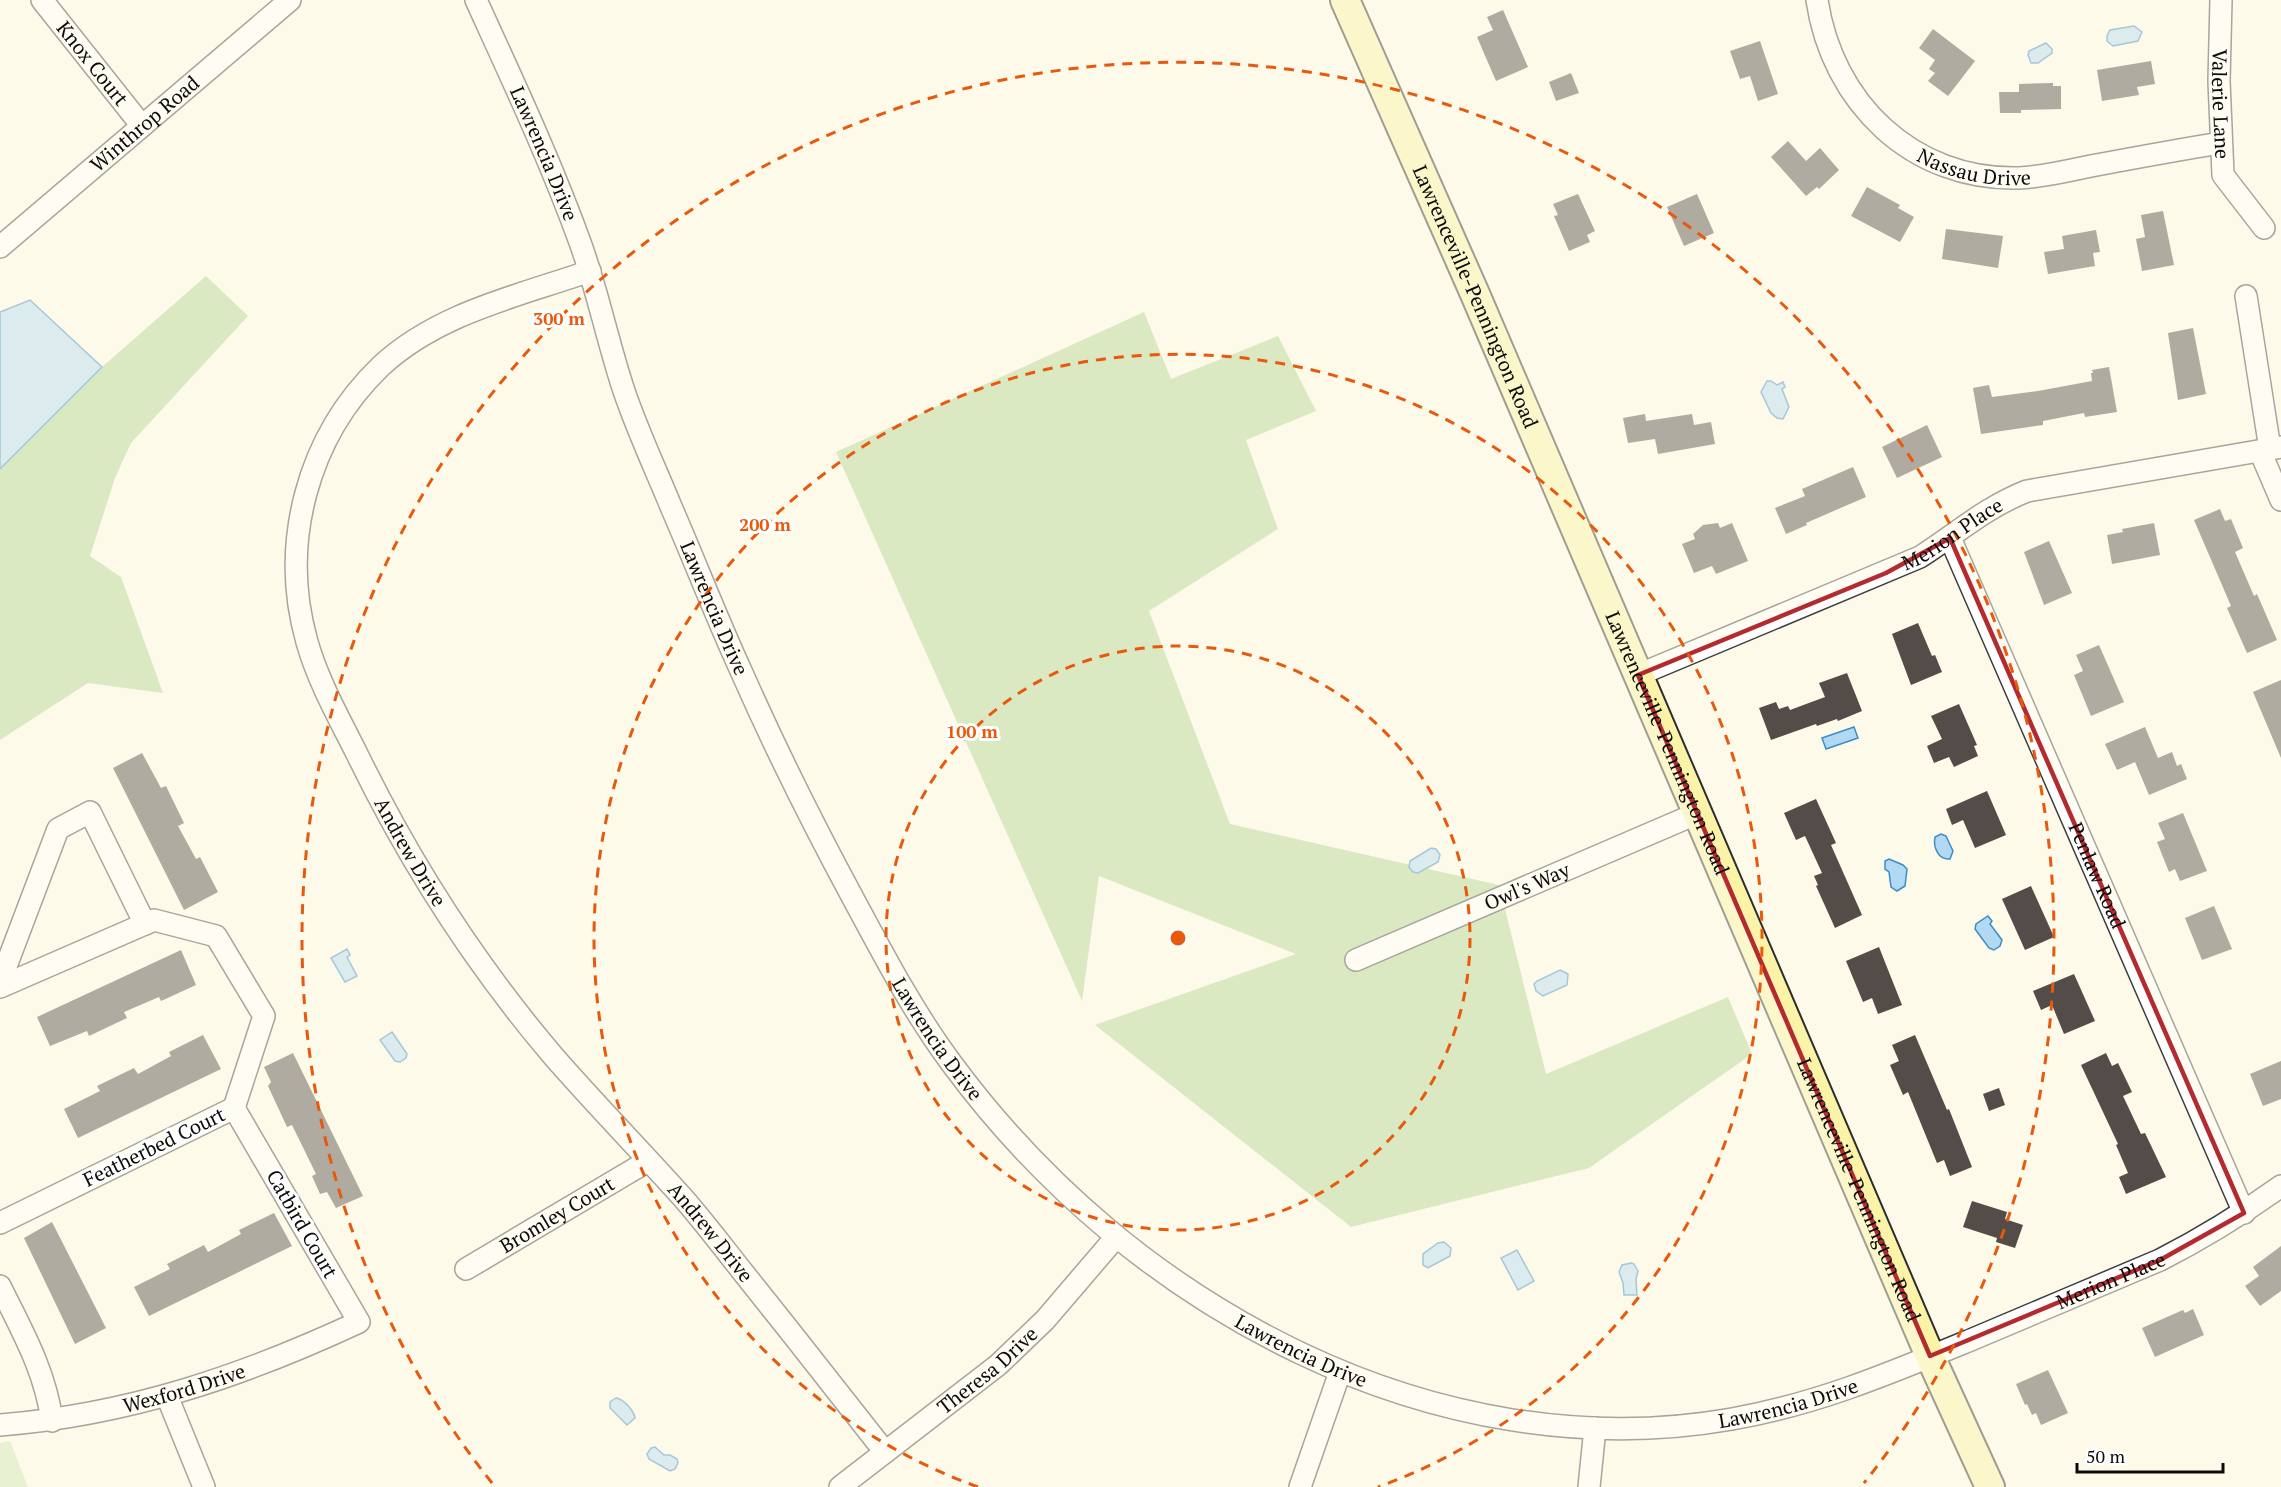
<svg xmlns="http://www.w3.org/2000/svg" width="2281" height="1487" font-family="'PT Serif',serif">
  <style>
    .green { fill: #cee6b6 }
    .forest { fill: #b2d696 }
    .water { fill: #b1d9f3; stroke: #3b8dc6; stroke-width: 1.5 }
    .building { fill: #534c48 }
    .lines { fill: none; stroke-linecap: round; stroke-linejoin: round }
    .street-casing { stroke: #3e3e3e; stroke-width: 24 }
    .secondary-casing { stroke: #2d2d2d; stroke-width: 32 }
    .street { stroke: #fff; stroke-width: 21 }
    .secondary { stroke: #fbf3a7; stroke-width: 28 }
    .marked { fill: none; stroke: #b32a2f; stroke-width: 4.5; stroke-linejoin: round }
    .ring { fill: none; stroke: #e8590c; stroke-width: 3; stroke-dasharray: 10 8 }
    .labels { text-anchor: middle; stroke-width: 6; stroke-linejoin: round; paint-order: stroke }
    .street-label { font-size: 20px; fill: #0b0b0b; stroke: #fff }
    .centre { fill: #e8590c; stroke: #fff; stroke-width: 3 }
    .ring-label { font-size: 18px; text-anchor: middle; font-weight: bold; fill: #e8590c; stroke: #fff; stroke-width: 6; stroke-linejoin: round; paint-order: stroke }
  </style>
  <rect width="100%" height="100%" fill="#fefae9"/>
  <path class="green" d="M 10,1441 L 28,1487 L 0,1487 L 0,1443 Z"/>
  <g class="forest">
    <path d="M 206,276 L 248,316 L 131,443 L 115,478 L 90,556 L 121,577 L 163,693 L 88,683 L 0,740 L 0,469 L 102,367 Z"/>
    <path d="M 1144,312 L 1171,379 L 1278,336 L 1316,411 L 1246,440 L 1278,529 L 1149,611 L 1230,824 L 1499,885 L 1546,1074 L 1728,997 L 1752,1054 L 1589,1168 L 1351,1227 L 1095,1025 L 1296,954 L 1099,876 L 1082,1001 L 836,452 Z"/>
  </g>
  <g class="water">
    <path d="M 2134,26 L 2142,32 L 2138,41 L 2113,46 L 2107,41 L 2107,36 L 2110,30 Z"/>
    <path d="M 2046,43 L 2052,49 L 2052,53 L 2038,63 L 2031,63 L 2028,55 L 2029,51 Z"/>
    <path d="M 30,300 L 102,367 L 0,469 L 0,312 Z"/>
    <path d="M 1767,381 L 1771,381 L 1777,385 L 1783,382 L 1785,387 L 1782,389 L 1789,407 L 1783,419 L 1777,418 L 1771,413 L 1761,392 Z"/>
    <path d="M 1854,727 L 1858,738 L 1826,749 L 1822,738 Z"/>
    <path d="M 1941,834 L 1946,836 L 1953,851 L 1950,859 C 1938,860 1933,847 1935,837 Z"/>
    <path d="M 1431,848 L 1436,849 L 1440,855 L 1438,862 L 1418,873 L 1413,872 L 1409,867 L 1410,861 Z"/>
    <path d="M 1889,859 L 1903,865 L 1907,869 L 1905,886 L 1897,891 L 1891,887 L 1889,872 L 1885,869 L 1885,861 Z"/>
    <path d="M 1988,916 L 1992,921 L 1990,924 L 2002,940 L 2000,946 L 1994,950 L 1989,948 L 1975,929 L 1976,924 Z"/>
    <path d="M 347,949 L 350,955 L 347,957 L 357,976 L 345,982 L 331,958 Z"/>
    <path d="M 1560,970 L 1568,974 L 1567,985 L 1543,996 L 1536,991 L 1534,984 L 1537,981 Z"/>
    <path d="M 392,1032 L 407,1054 L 406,1058 L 400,1062 L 395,1061 L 380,1040 Z"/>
    <path d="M 1444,1242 L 1451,1248 L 1450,1256 L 1428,1268 L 1423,1265 L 1423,1254 L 1438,1243 Z"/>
    <path d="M 1517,1250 L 1534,1281 L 1518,1290 L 1501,1258 Z"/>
    <path d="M 1631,1263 L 1634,1264 L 1638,1271 L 1636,1279 L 1637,1295 L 1624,1295 L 1623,1283 L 1619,1272 L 1622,1265 Z"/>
    <path d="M 616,1398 C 624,1399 634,1411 635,1418 L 627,1425 L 610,1408 L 610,1402 Z"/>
    <path d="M 655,1447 L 664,1455 L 670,1455 L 677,1459 L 678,1463 L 675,1469 L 670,1471 L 649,1459 L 647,1454 L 651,1448 Z"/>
  </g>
  <g class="building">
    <path d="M 1503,10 L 1528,67 L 1496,81 L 1477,37 L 1493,30 L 1487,17 Z"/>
    <path d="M 1933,29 L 1975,61 L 1948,96 L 1928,81 L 1935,73 L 1929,69 L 1935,60 L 1919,48 Z"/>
    <path d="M 1760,41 L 1778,94 L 1758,101 L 1750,76 L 1740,79 L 1730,51 Z"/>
    <path d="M 2151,61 L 2155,84 L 2137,87 L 2139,95 L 2102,101 L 2097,70 Z"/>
    <path d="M 1571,73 L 1579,93 L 1556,101 L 1549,82 Z"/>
    <path d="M 2053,83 L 2053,86 L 2061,86 L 2061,109 L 2021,110 L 2021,113 L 2000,113 L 1999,92 L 2019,92 L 2019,84 Z"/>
    <path d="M 1788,141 L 1806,161 L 1820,148 L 1839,170 L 1819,189 L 1817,187 L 1806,196 L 1771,157 Z"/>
    <path d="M 1867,187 L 1900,205 L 1898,208 L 1914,217 L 1900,242 L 1851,216 Z"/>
    <path d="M 1578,194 L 1595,231 L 1587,235 L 1590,242 L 1569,251 L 1554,216 L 1558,215 L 1553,204 Z"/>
    <path d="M 1697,194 L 1714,233 L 1684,246 L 1667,207 Z"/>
    <path d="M 2163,211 L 2174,265 L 2142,271 L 2136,239 L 2145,237 L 2141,215 Z"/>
    <path d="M 1946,229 L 2003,236 L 1998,268 L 1942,259 Z"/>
    <path d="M 2096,230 L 2100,252 L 2093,253 L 2095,266 L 2048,274 L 2044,252 L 2064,249 L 2062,236 Z"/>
    <path d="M 2193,328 L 2206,394 L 2178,400 L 2168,333 Z"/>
    <path d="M 2109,367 L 2117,412 L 2085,417 L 2084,413 L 2043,421 L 2043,425 L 1981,434 L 1973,388 L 1989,385 L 1992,397 L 2038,391 L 2092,381 L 2091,373 L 2093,373 L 2092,370 Z"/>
    <path d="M 1645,414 L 1646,421 L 1692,414 L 1694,425 L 1711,422 L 1715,444 L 1658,454 L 1655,439 L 1628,443 L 1623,418 Z"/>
    <path d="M 1927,425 L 1942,457 L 1897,478 L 1882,447 Z"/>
    <path d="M 1853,467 L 1866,497 L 1806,523 L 1807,525 L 1786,534 L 1775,508 L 1805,496 L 1802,489 Z"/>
    <path d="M 2220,509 L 2225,521 L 2231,519 L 2243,548 L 2235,552 L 2254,596 L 2257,594 L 2277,640 L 2247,653 L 2227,608 L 2231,606 L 2194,520 Z"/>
    <path d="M 1718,523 L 1720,528 L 1732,523 L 1748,561 L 1716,574 L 1712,566 L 1694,573 L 1682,544 L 1695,539 L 1693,534 L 1703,525 Z"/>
    <path d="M 2154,523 L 2160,555 L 2112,564 L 2107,535 L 2123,532 L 2122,529 Z"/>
    <path d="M 2049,541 L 2072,593 L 2044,605 L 2024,552 Z"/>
    <path d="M 1918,623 L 1932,656 L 1935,655 L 1942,672 L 1911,685 L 1892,634 Z"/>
    <path d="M 2099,645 L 2124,702 L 2091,716 L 2074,675 L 2083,671 L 2076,655 Z"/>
    <path d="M 1847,673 L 1862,711 L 1838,721 L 1837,719 L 1817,726 L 1816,724 L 1771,740 L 1759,708 L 1776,702 L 1779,709 L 1788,706 L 1790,710 L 1825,697 L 1819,683 Z"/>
    <path d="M 2281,680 L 2281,758 L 2253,692 Z"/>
    <path d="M 1959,704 L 1977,745 L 1974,746 L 1978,756 L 1954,767 L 1949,757 L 1934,763 L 1927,746 L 1942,739 L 1931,716 Z"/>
    <path d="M 2145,727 L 2158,758 L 2172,752 L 2177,766 L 2181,764 L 2187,779 L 2149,795 L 2135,762 L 2117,770 L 2105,744 Z"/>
    <path d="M 142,753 L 161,788 L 166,786 L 184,823 L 178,826 L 196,859 L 200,857 L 218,892 L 184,910 L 113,768 Z"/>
    <path d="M 1987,791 L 2006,835 L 1975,848 L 1963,820 L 1952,825 L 1946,809 Z"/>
    <path d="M 1816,799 L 1836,843 L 1831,845 L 1862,915 L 1835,928 L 1816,886 L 1818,885 L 1814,876 L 1822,873 L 1805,836 L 1796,840 L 1784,813 Z"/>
    <path d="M 2183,813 L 2207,871 L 2180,881 L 2175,869 L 2169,872 L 2157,842 L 2165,839 L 2158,823 Z"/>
    <path d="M 2031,886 L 2054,937 L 2025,950 L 2002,899 Z"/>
    <path d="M 2214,906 L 2232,949 L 2202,960 L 2185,918 Z"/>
    <path d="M 1879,947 L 1902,1005 L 1878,1014 L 1872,998 L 1863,1002 L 1846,961 Z"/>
    <path d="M 181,950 L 196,985 L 161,1001 L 159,997 L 124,1012 L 127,1018 L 89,1036 L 87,1031 L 50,1046 L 37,1017 Z"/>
    <path d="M 2074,974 L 2095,1021 L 2064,1034 L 2052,1005 L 2041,1010 L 2033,991 Z"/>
    <path d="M 203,1035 L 221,1069 L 78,1138 L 64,1109 L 100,1091 L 97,1086 L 134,1068 L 138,1074 L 171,1056 L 169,1052 Z"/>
    <path d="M 1915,1035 L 1947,1110 L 1949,1109 L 1972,1167 L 1950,1176 L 1944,1160 L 1937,1163 L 1908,1092 L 1903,1095 L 1890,1065 L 1899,1061 L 1892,1045 Z"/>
    <path d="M 293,1053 L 363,1196 L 336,1208 L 327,1192 L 320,1194 L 312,1176 L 316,1174 L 292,1125 L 287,1127 L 268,1086 L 271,1082 L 264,1067 Z"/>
    <path d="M 2106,1053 L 2112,1066 L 2118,1063 L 2132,1092 L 2123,1096 L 2141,1134 L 2145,1133 L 2166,1177 L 2126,1194 L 2119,1177 L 2128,1173 L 2116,1145 L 2118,1144 L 2081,1065 Z"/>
    <path d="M 2281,1061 L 2281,1099 L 2263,1106 L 2250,1074 Z"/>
    <path d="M 1999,1088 L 2005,1105 L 1989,1111 L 1983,1094 Z"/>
    <path d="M 1972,1201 L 2007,1212 L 2005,1219 L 2023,1225 L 2015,1248 L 1996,1242 L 1997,1238 L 1963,1227 Z"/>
    <path d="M 274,1213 L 292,1246 L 149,1316 L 134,1287 L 170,1269 L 167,1264 L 204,1245 L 208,1252 L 241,1234 L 239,1230 Z"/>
    <path d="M 52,1222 L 106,1328 L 75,1344 L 24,1238 Z"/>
    <path d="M 2281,1246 L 2281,1291 L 2260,1306 L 2245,1286 L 2259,1276 L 2253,1267 Z"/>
    <path d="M 2193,1309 L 2204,1335 L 2155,1357 L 2142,1328 L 2183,1310 L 2185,1313 Z"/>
    <path d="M 2048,1370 L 2068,1413 L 2041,1425 L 2036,1413 L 2032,1415 L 2027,1404 L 2025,1405 L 2016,1384 Z"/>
  </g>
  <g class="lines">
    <g class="street-casing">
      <g id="street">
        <path id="s1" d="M 42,0 L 142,126"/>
        <path id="s2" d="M 476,0 C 513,81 551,162 581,245 C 598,293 608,343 624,391 C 638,432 656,470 672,509 C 696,564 717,619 742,673 C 776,750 814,826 854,900 C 884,956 914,1013 952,1064 C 1043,1187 1162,1287 1300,1353 C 1434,1417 1585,1445 1732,1419 C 1818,1404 1893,1372 1973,1339 C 2035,1313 2098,1286 2160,1260 C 2203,1238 2242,1214 2281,1186"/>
        <path id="s3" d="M 1817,0 C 1832,102 1912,181 2019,178 C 2043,177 2067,171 2091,166 C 2134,158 2177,150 2220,143"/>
        <path id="s4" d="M 2221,0 L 2219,81 L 2223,175 L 2264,228"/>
        <path id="s5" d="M 0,247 L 290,0"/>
        <path id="s6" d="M 590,271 C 518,296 438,313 381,366 C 307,437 279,544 307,642 C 318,681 339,718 357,754 C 411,865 474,963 554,1057 C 596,1105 641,1151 684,1199 C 704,1222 723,1247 742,1271 C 790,1331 838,1392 885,1452"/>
        <path d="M 2246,296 L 2270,449"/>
        <path d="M 2260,451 L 2281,500"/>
        <path id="s7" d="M 1950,538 L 2244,1213"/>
        <path id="s8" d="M 1638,675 L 1920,557 C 1956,534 1986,507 2027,491 L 2281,447"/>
        <path id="s9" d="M 1356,960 L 1698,813"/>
        <path d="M 0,982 L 58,829 L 90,812 L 145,924"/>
        <path d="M 0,987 L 154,920 L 216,936 L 264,1016 L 234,1108 L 0,1223"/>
        <path id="s10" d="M 466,1269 L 648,1161"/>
        <path d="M 0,1286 C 22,1331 45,1370 52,1421"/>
        <path d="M 167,1396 L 204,1487"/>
        <path id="s11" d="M 0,1425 C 128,1415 243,1376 359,1322 L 234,1108"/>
        <path id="s12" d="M 840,1487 L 998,1365 L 1045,1320 L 1116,1237"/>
        <path d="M 1300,1487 L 1340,1372"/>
        <path d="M 1589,1487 L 1595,1428"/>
      </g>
    </g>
    <g class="secondary-casing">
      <g id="secondary">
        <path id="s13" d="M 1345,0 L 1475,294 L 1930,1356 L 1990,1487"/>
      </g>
    </g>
    <use href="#street" class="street"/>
    <use href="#secondary" class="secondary"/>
  </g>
  <path d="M0 0H2281V1487H0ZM 1950,538 L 2244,1213 L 2160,1260 L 1930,1356 L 1638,675 L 1886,573 Z" fill="#fefae9" fill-opacity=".55" fill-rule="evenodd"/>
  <path class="marked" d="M 1950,538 L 2244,1213 L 2160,1260 L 1930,1356 L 1638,675 L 1886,573 Z"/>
  <g class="ring">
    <circle cx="1178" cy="938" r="292"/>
    <path d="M978 1487A584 584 0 1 1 1378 1487"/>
    <path d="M492 1483A876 876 0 1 1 1864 1483"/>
  </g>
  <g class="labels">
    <g class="street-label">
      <text dy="7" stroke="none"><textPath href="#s1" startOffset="81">Knox Court</textPath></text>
      <text dy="7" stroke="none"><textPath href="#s4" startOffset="104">Valerie Lane</textPath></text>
      <text dy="7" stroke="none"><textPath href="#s5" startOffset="190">Winthrop Road</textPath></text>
      <text dy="7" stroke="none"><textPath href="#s2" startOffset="168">Lawrencia Drive</textPath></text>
      <text dy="7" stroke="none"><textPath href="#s3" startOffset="249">Nassau Drive</textPath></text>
      <text dy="7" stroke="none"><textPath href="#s13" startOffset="324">Lawrenceville-Pennington Road</textPath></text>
      <text dy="7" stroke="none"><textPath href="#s8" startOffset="345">Merion Place</textPath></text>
      <text dy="7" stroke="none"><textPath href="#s2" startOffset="654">Lawrencia Drive</textPath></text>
      <text dy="7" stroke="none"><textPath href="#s13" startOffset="810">Lawrenceville-Pennington Road</textPath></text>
      <text dy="7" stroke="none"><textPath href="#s6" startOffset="766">Andrew Drive</textPath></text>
      <text dy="7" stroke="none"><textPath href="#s7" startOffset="368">Penlaw Road</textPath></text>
      <text dy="7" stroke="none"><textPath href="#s9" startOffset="186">Owl's Way</textPath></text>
      <text dy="7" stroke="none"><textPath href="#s2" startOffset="1140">Lawrencia Drive</textPath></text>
      <text transform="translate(154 1147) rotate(-26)" y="7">Featherbed Court</text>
      <text dy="7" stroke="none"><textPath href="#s13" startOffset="1296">Lawrenceville-Pennington Road</textPath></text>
      <text dy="7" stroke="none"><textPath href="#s10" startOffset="106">Bromley Court</textPath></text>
      <text transform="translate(302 1224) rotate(60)" y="7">Catbird Court</text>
      <text dy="7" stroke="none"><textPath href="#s6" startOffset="1252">Andrew Drive</textPath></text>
      <text dy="7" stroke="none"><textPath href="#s2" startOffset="2474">Merion Place</textPath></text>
      <text dy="7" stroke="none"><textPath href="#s2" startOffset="1626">Lawrencia Drive</textPath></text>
      <text dy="7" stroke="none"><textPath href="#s12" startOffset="188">Theresa Drive</textPath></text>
      <text dy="7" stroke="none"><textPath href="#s11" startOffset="188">Wexford Drive</textPath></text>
      <text dy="7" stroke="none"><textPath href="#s2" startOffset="2128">Lawrencia Drive</textPath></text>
    </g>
  </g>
  <circle cx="1178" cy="938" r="9" class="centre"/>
  <g class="ring-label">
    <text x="559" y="325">300 m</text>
    <text x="765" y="531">200 m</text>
    <text x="972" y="738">100 m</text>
  </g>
  <path d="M2077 1463v9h146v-9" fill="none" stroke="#0b0b0b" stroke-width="3"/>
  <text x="2086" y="1463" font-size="18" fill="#0b0b0b" stroke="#ffffff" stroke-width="4.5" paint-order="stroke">50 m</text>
</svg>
